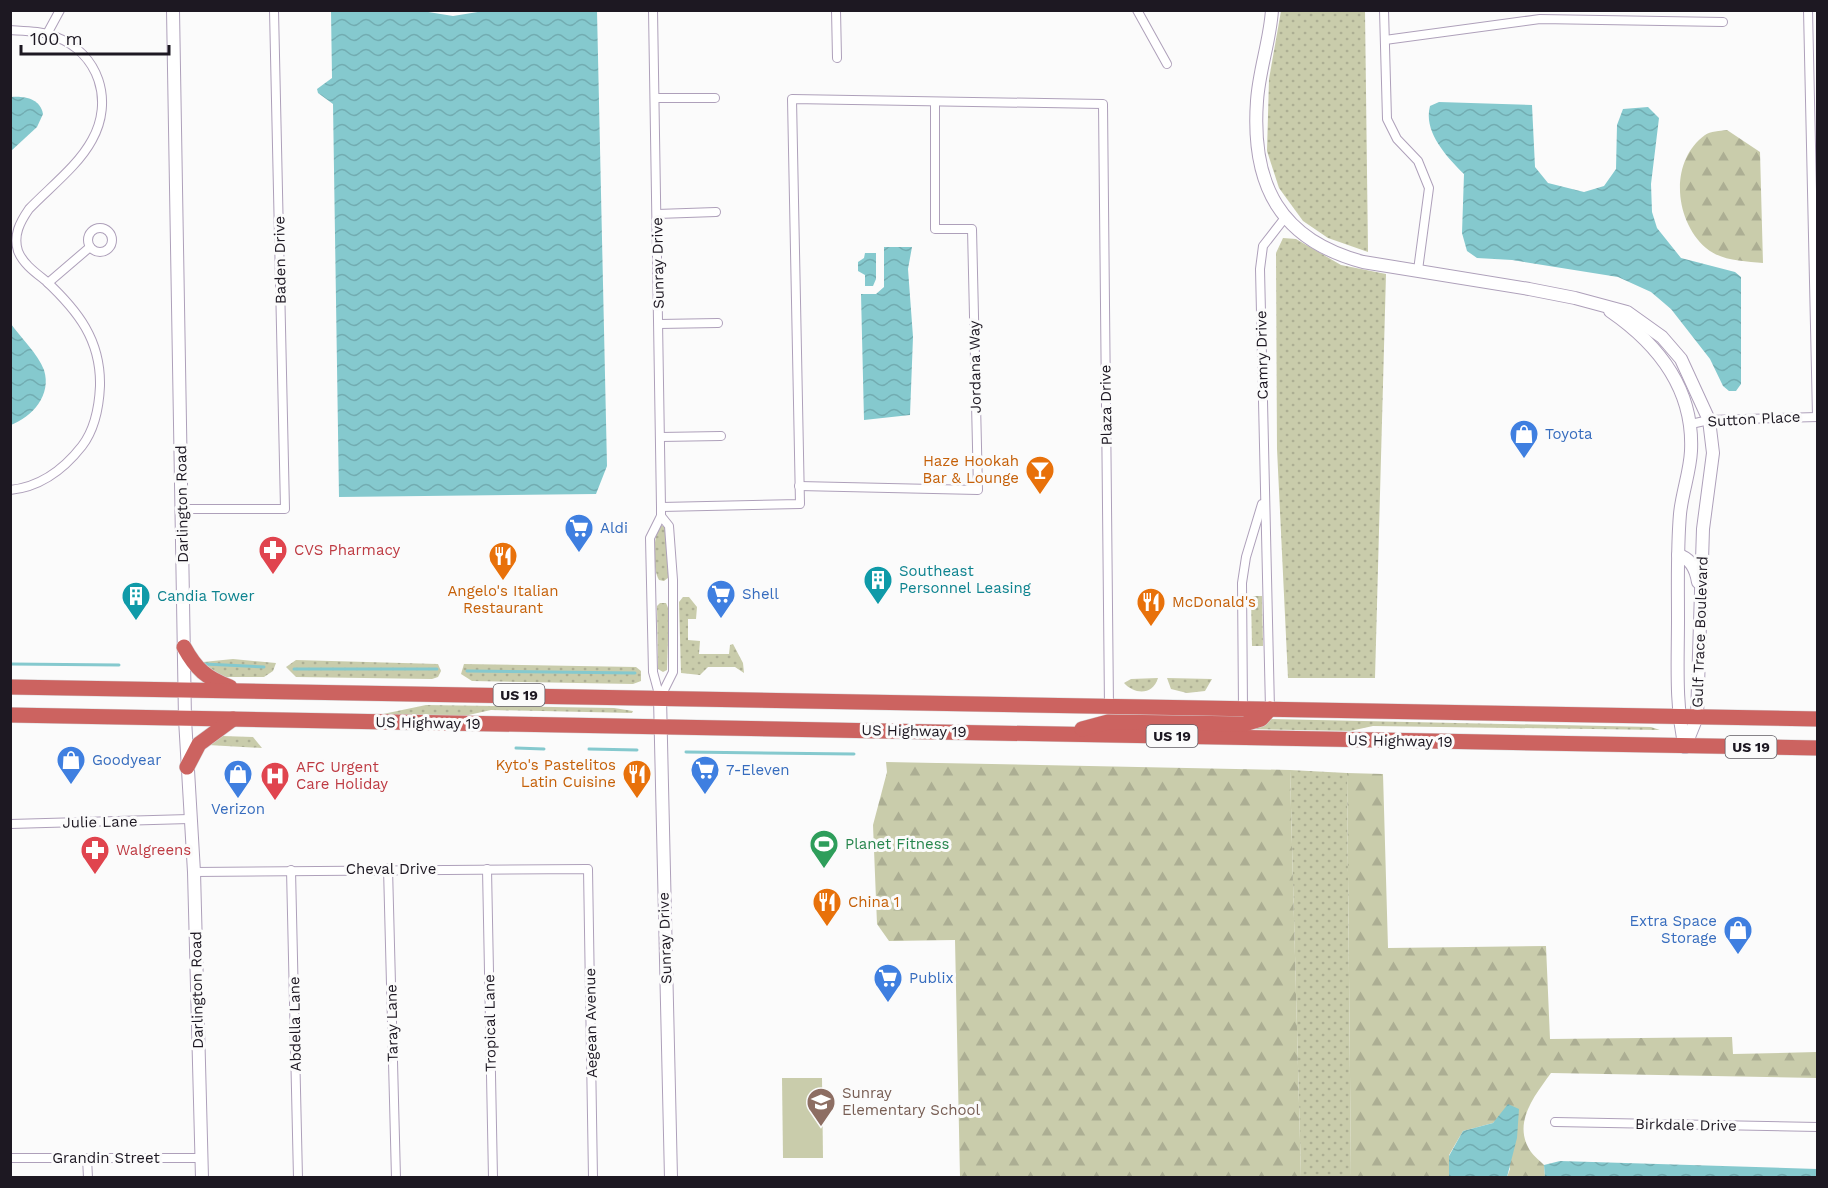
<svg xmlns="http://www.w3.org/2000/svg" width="1828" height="1188" font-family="'Work Sans',sans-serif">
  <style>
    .grass { fill: url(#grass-dots) }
    .forest { fill: url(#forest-firs) }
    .pitch { fill: #c9ccab }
    .water { fill: url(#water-waves) }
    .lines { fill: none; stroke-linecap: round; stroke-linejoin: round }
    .stream { stroke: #85c9ce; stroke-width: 3 }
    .street-casing { stroke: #aea0ba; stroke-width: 10 }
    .secondary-casing { stroke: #aea0ba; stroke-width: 14 }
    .highway-casing { stroke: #d6d5d7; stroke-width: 16 }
    .street { stroke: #fff; stroke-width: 8 }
    .secondary { stroke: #fff; stroke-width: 12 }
    .highway { stroke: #cc6360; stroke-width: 15 }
    .labels { text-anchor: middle; stroke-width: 6; stroke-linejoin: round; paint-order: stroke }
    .shield { fill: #fbfbfb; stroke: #605c63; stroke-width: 1.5 }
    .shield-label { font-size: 14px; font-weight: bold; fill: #1d1822 }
    .street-label { font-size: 15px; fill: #1d1822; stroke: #fbfbfb }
    .shop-label { font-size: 15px; fill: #366cbe; stroke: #fbfbfb; text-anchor: start }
    .food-label { font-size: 15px; fill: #c56008; stroke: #fbfbfb; text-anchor: end }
    .health-label { font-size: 15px; fill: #be3a42; stroke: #fbfbfb; text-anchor: start }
    .culture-label { font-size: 15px; fill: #0d838f; stroke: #fbfbfb; text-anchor: start }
    .leisure-label { font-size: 15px; fill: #27864d; stroke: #fbfbfb; text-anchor: start }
    .education-label { font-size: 15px; fill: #785e54; stroke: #fbfbfb; text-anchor: start }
  </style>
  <defs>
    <pattern id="grass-dots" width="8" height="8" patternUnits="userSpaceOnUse" patternTransform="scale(1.5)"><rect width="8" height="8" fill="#c9ccab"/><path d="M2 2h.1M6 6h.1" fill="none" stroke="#acae93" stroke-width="1.8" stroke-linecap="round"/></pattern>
    <pattern id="forest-firs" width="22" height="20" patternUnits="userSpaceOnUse" patternTransform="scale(1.5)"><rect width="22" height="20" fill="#c9ccab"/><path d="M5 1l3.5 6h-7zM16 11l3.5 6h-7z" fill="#acae93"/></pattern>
    <pattern id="water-waves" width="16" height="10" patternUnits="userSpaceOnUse" patternTransform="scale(1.5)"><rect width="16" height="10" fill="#85c9ce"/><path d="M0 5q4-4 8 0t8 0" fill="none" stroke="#72acb1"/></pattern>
  </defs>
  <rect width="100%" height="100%" fill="#fbfbfb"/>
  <g class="grass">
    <path d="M 1281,11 L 1365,11 L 1368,252 L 1328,238 L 1303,221 L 1279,188 L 1267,151 L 1269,79 Z"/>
    <path d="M 1283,238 L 1296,239 L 1341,265 L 1386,274 L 1375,678 L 1288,678 L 1277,449 L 1276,253 Z"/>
    <path d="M 660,525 L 665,527 L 669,577 L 664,581 L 659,580 C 652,568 653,537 660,525 Z"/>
    <path d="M 1251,596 L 1262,596 L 1263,646 L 1252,646 Z"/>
    <path d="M 683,597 L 689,597 L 697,607 L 696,619 L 688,619 L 688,640 L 700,641 L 699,654 L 729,654 L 730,645 L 733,644 L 743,663 L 744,673 L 735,667 L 708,667 L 700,675 L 681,673 L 679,602 Z"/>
    <path d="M 660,603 L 666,603 L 669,610 L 667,670 L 663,672 L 658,669 L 657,606 Z"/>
    <path d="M 233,659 L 276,663 L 273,671 L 264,677 L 216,677 L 203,662 Z"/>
    <path d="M 296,660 L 438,664 L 441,671 L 438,677 L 432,679 L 296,677 L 286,667 Z"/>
    <path d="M 464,664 L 636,667 L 641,671 L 641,681 L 633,684 L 472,681 L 461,674 Z"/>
    <path d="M 1158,678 C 1153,695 1135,695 1124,683 L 1131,679 Z"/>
    <path d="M 1167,678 L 1212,679 L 1205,691 L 1187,693 L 1171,689 Z"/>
    <path d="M 426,705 L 614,708 L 633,711 L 632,713 L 491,710 L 464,716 L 383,714 Z"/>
    <path d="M 1268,719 L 1651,727 L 1660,730 L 1373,726 L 1350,731 L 1251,729 Z"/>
    <path d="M 222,736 L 253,737 L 262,748 L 208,745 Z"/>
    <path d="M 1290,770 L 1347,773 L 1351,1177 L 1301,1177 Z"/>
  </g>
  <g class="forest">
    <path d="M 1727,130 L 1760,152 L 1763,263 C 1744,261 1721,261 1706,248 C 1674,220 1669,161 1705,135 C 1710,131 1720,131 1727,130 Z"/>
    <path d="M 886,762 L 1290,770 L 1301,1177 L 960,1177 L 955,940 L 889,941 L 877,924 L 873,825 L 887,772 Z"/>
    <path d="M 1347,773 L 1383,774 L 1388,948 L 1546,946 L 1550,1039 L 1732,1037 L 1733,1054 L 1817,1052 L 1817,1078 L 1551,1073 C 1536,1094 1514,1120 1528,1147 C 1531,1154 1539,1160 1544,1165 L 1545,1177 L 1507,1177 L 1510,1169 L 1501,1115 L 1493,1123 L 1463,1131 L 1449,1155 L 1449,1177 L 1351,1177 Z"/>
  </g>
  <path class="pitch" d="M 782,1078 L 822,1078 L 823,1158 L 783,1158 Z"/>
  <g class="water">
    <path d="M 416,10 L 453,16 L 490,10 L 597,11 L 607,466 L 596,494 L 339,497 L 333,104 L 318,93 L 317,89 L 332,78 L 331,11 Z"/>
    <path d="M 11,97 C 24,96 40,98 43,114 L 37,127 L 11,151 Z"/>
    <path d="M 1439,102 L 1532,105 L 1535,167 L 1548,183 L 1584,192 L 1604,186 L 1616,169 L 1617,125 L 1623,109 L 1648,107 L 1659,118 L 1651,184 L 1652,212 L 1657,228 L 1681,258 L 1735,272 L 1741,277 L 1741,384 L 1736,391 L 1729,391 L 1723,386 L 1710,359 L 1671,309 L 1651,292 L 1618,277 L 1512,260 L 1477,258 L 1467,251 L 1462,233 L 1464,174 C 1447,157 1423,132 1430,106 Z"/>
    <path d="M 884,247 L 912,247 L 908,269 L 913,337 L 910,415 L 864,420 L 861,294 L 876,294 L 884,287 Z"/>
    <path d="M 865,253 L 876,253 L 876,279 L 873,286 L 865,286 L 865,275 L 858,271 L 858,262 L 864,258 Z"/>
    <path d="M 11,324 C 21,338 38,354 44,370 C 52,395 32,417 11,425 Z"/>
    <path d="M 1508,1104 L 1519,1109 L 1517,1138 L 1507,1177 L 1449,1177 L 1449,1156 L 1463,1131 L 1493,1123 Z"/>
    <path d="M 1560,1161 L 1817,1169 L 1817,1177 L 1545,1177 L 1544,1165 Z"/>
  </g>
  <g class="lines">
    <g class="stream">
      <path d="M 10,664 L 119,665"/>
      <path d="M 204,664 L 264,667"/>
      <path d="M 294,669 L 437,669"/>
      <path d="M 467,671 L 635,673"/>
      <path d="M 516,748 L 544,749"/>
      <path d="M 589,749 L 637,750"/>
      <path d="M 686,752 L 854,754"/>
    </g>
    <g class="street-casing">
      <g id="street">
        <path d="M 653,10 L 661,507 L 661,516 L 650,538 L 653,672 L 660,698"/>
        <path d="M 836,10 L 837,58"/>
        <path d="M 1137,10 L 1167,64"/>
        <path d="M 1384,10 L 1387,119 L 1397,139 L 1418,161 L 1429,188 L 1418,270"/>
        <path d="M 1808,10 L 1817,417"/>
        <path d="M 10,30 C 26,31 42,31 56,37 C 99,53 114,101 92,140 C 78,166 49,188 29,209 C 20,222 13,235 18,251 C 23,264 36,273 46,281 C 78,311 101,340 100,386 C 99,408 95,429 82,446 C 64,469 41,487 10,490"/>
        <path d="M 47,34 L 60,10"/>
        <path d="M 1385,40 L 1540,19 L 1723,22"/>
        <path d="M 655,98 L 715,98"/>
        <path d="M 657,214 L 716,212"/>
        <circle cx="100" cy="240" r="12"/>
        <path d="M 48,283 L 90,247"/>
        <path d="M 659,324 L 718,323"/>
        <path d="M 1691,424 L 1709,420 L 1818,417"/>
        <path d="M 660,437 L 721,436"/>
        <path d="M 799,486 L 978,490 L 972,229 L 935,229 L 935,103"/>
        <path d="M 661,507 L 800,504 L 792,99 L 1103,104 L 1109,707"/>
        <path d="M 182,509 L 285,509 L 274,10"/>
        <path d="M 660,698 L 673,672 L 673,580 L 669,526 L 661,516"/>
        <path d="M 1243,709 L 1242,583 L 1246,557 L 1262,504"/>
        <path d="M 1270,709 L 1260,269 L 1263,246 L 1284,219"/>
        <path d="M 10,824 L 189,819"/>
        <path d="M 388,868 L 396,1178"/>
        <path d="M 487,869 L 493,1178"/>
        <path d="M 291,870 L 298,1178"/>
        <path d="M 194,872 L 588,869 L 593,1178"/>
        <path d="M 1555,1122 L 1818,1127"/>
        <path d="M 10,1158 L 202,1158"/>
        <path d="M 87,1158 L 88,1178"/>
      </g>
    </g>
    <g class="secondary-casing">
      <g id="secondary">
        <path d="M 173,10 L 185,719 L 194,872 L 202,1178"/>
        <path d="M 1272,10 C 1270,41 1259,70 1257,101 C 1251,185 1280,240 1363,262 L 1529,289 L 1575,298 L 1627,312 L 1662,337 L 1681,359 L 1709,420 L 1713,453 L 1703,529 L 1697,717 L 1685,747"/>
        <path d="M 1610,311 C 1658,344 1694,389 1691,451 C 1690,472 1682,493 1680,514 C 1677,549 1678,584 1678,619 C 1678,662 1675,705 1685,747"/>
        <path d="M 1678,555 C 1691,558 1696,570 1698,582"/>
        <path d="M 660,698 L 671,1178"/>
      </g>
    </g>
    <g class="highway-casing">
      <g id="highway">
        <path d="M 184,647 C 196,669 206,678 230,687"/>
        <path d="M 10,687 L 1818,719"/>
        <path d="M 10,715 L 1818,748"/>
        <path d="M 1082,729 L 1108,722 L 1244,724 L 1261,719 L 1270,709"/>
        <path d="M 187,767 L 199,744 L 233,719"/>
      </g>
    </g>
    <use href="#street" class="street"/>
    <use href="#secondary" class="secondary"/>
    <use href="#highway" class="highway"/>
  </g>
  <defs>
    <g id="shop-pin" transform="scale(1.5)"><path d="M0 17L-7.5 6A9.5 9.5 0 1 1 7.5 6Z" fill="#3f7fe0" stroke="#fbfbfb"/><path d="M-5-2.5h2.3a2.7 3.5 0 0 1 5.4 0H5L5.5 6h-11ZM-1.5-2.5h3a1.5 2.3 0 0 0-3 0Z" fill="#fff"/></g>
    <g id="bar-pin" transform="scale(1.5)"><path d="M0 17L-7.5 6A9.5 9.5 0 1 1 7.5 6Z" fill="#e8710a" stroke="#fbfbfb"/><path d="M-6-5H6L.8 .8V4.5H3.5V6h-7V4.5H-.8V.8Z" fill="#fff"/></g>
    <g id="supermarket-pin" transform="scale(1.5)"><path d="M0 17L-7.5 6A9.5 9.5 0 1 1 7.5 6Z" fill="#3f7fe0" stroke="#fbfbfb"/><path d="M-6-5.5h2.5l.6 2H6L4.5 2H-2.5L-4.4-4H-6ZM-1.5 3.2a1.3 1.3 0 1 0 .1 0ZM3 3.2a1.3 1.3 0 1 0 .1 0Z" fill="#fff"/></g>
    <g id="pharmacy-pin" transform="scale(1.5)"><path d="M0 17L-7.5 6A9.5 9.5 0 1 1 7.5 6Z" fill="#e0444e" stroke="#fbfbfb"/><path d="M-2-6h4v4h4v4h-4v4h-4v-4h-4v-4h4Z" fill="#fff"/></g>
    <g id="restaurant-pin" transform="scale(1.5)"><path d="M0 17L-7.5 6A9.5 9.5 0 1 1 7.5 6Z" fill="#e8710a" stroke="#fbfbfb"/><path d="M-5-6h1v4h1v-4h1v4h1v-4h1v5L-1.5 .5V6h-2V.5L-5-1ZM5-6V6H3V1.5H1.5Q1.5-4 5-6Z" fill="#fff"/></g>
    <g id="building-pin" transform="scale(1.5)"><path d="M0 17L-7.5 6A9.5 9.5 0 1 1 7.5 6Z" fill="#0f9aa8" stroke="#fbfbfb"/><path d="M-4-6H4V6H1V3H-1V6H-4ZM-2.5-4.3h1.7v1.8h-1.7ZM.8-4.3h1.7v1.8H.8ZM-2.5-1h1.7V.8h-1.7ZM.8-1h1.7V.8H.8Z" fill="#fff"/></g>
    <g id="hospital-pin" transform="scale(1.5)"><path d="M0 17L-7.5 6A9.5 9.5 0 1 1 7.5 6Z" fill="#e0444e" stroke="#fbfbfb"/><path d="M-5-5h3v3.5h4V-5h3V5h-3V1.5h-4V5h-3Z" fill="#fff"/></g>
    <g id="stadium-pin" transform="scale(1.5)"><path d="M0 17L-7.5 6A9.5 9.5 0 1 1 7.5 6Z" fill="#2e9e5b" stroke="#fbfbfb"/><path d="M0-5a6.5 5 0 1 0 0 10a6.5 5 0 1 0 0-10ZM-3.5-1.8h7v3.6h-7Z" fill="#fff"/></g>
    <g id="school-pin" transform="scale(1.5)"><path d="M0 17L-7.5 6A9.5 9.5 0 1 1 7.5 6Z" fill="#8d6e63" stroke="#fbfbfb"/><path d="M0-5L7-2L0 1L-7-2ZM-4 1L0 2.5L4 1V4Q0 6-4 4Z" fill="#fff"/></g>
  </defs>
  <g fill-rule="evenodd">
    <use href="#shop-pin" x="1524" y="434"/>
    <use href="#bar-pin" x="1040" y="470"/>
    <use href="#supermarket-pin" x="579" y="528"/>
    <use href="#pharmacy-pin" x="273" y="550"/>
    <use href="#restaurant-pin" x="503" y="556"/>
    <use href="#building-pin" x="878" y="580"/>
    <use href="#supermarket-pin" x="721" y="594"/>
    <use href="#building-pin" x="136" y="596"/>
    <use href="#restaurant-pin" x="1151" y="602"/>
    <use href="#shop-pin" x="71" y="760"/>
    <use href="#supermarket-pin" x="705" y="770"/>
    <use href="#shop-pin" x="238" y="774"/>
    <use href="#restaurant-pin" x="637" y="774"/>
    <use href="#hospital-pin" x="275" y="776"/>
    <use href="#stadium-pin" x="824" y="844"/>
    <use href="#pharmacy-pin" x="95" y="850"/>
    <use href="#restaurant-pin" x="827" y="902"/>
    <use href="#shop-pin" x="1738" y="930"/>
    <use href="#supermarket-pin" x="888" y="978"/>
    <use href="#school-pin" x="821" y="1102"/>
  </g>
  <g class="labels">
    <g class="shield">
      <rect x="493.5" y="684" width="51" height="22" rx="4.5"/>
      <rect x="1146.5" y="725" width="51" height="22" rx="4.5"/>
      <rect x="1725.5" y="736" width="51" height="22" rx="4.5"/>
    </g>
    <g class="shield-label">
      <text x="519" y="700">US 19</text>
      <text x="1172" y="741">US 19</text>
      <text x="1751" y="752">US 19</text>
    </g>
    <g class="street-label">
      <text transform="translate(280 260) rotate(-91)" y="5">Baden Drive</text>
      <text transform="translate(658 263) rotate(-91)" y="5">Sunray Drive</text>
      <text transform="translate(1262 355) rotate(-91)" y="5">Camry Drive</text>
      <text transform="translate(975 367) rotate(-91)" y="5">Jordana Way</text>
      <text transform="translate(1106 405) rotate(-91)" y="5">Plaza Drive</text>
      <text transform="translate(1754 419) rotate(-3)" y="5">Sutton Place</text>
      <text transform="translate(182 504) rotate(-91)" y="5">Darlington Road</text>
      <text transform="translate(1700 632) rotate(-88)" y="5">Gulf Trace Boulevard</text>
      <text transform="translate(428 723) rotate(1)" y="5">US Highway 19</text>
      <text transform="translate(914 731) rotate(1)" y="5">US Highway 19</text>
      <text transform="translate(1400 741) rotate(1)" y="5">US Highway 19</text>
      <text transform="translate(100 822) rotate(-1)" y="5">Julie Lane</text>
      <text x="391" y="874">Cheval Drive</text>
      <text transform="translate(665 938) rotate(-92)" y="5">Sunray Drive</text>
      <text transform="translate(197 990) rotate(-91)" y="5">Darlington Road</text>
      <text transform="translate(392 1023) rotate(-91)" y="5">Taray Lane</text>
      <text transform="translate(490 1023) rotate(-91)" y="5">Tropical Lane</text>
      <text transform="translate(591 1023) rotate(-91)" y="5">Aegean Avenue</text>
      <text transform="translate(295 1024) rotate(-91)" y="5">Abdella Lane</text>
      <text transform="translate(1686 1125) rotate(1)" y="5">Birkdale Drive</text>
      <text x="106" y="1163">Grandin Street</text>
    </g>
    <g class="shop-label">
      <text x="1545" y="439">Toyota</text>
      <text x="600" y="533">Aldi</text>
      <text x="742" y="599">Shell</text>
      <text x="92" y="765">Goodyear</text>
      <text x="726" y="775">7-Eleven</text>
      <text x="238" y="814" text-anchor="middle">Verizon</text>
      <text x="1717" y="926" text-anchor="end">Extra Space<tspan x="1717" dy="17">Storage</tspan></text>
      <text x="909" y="983">Publix</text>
    </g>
    <g class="food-label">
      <text x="1019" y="466">Haze Hookah<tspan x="1019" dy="17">Bar &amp; Lounge</tspan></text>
      <text x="503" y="596" text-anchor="middle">Angelo's Italian<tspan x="503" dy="17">Restaurant</tspan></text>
      <text x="1172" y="607" text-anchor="start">McDonald's</text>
      <text x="616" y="770">Kyto's Pastelitos<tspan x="616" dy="17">Latin Cuisine</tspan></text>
      <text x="848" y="907" text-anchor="start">China 1</text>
    </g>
    <g class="health-label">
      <text x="294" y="555">CVS Pharmacy</text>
      <text x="296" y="772">AFC Urgent<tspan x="296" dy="17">Care Holiday</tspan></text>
      <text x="116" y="855">Walgreens</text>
    </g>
    <g class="culture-label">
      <text x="899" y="576">Southeast<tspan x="899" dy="17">Personnel Leasing</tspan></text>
      <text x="157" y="601">Candia Tower</text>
    </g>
    <g class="leisure-label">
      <text x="845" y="849">Planet Fitness</text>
    </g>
    <g class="education-label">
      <text x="842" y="1098">Sunray<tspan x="842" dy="17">Elementary School</tspan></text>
    </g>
  </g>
  <rect width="1828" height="1188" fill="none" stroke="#1d1822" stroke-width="24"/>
  <path d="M21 45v9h148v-9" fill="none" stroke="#1d1822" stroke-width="3"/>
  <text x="30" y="45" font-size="18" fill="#1d1822" stroke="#fbfbfb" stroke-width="4.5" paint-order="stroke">100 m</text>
</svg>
